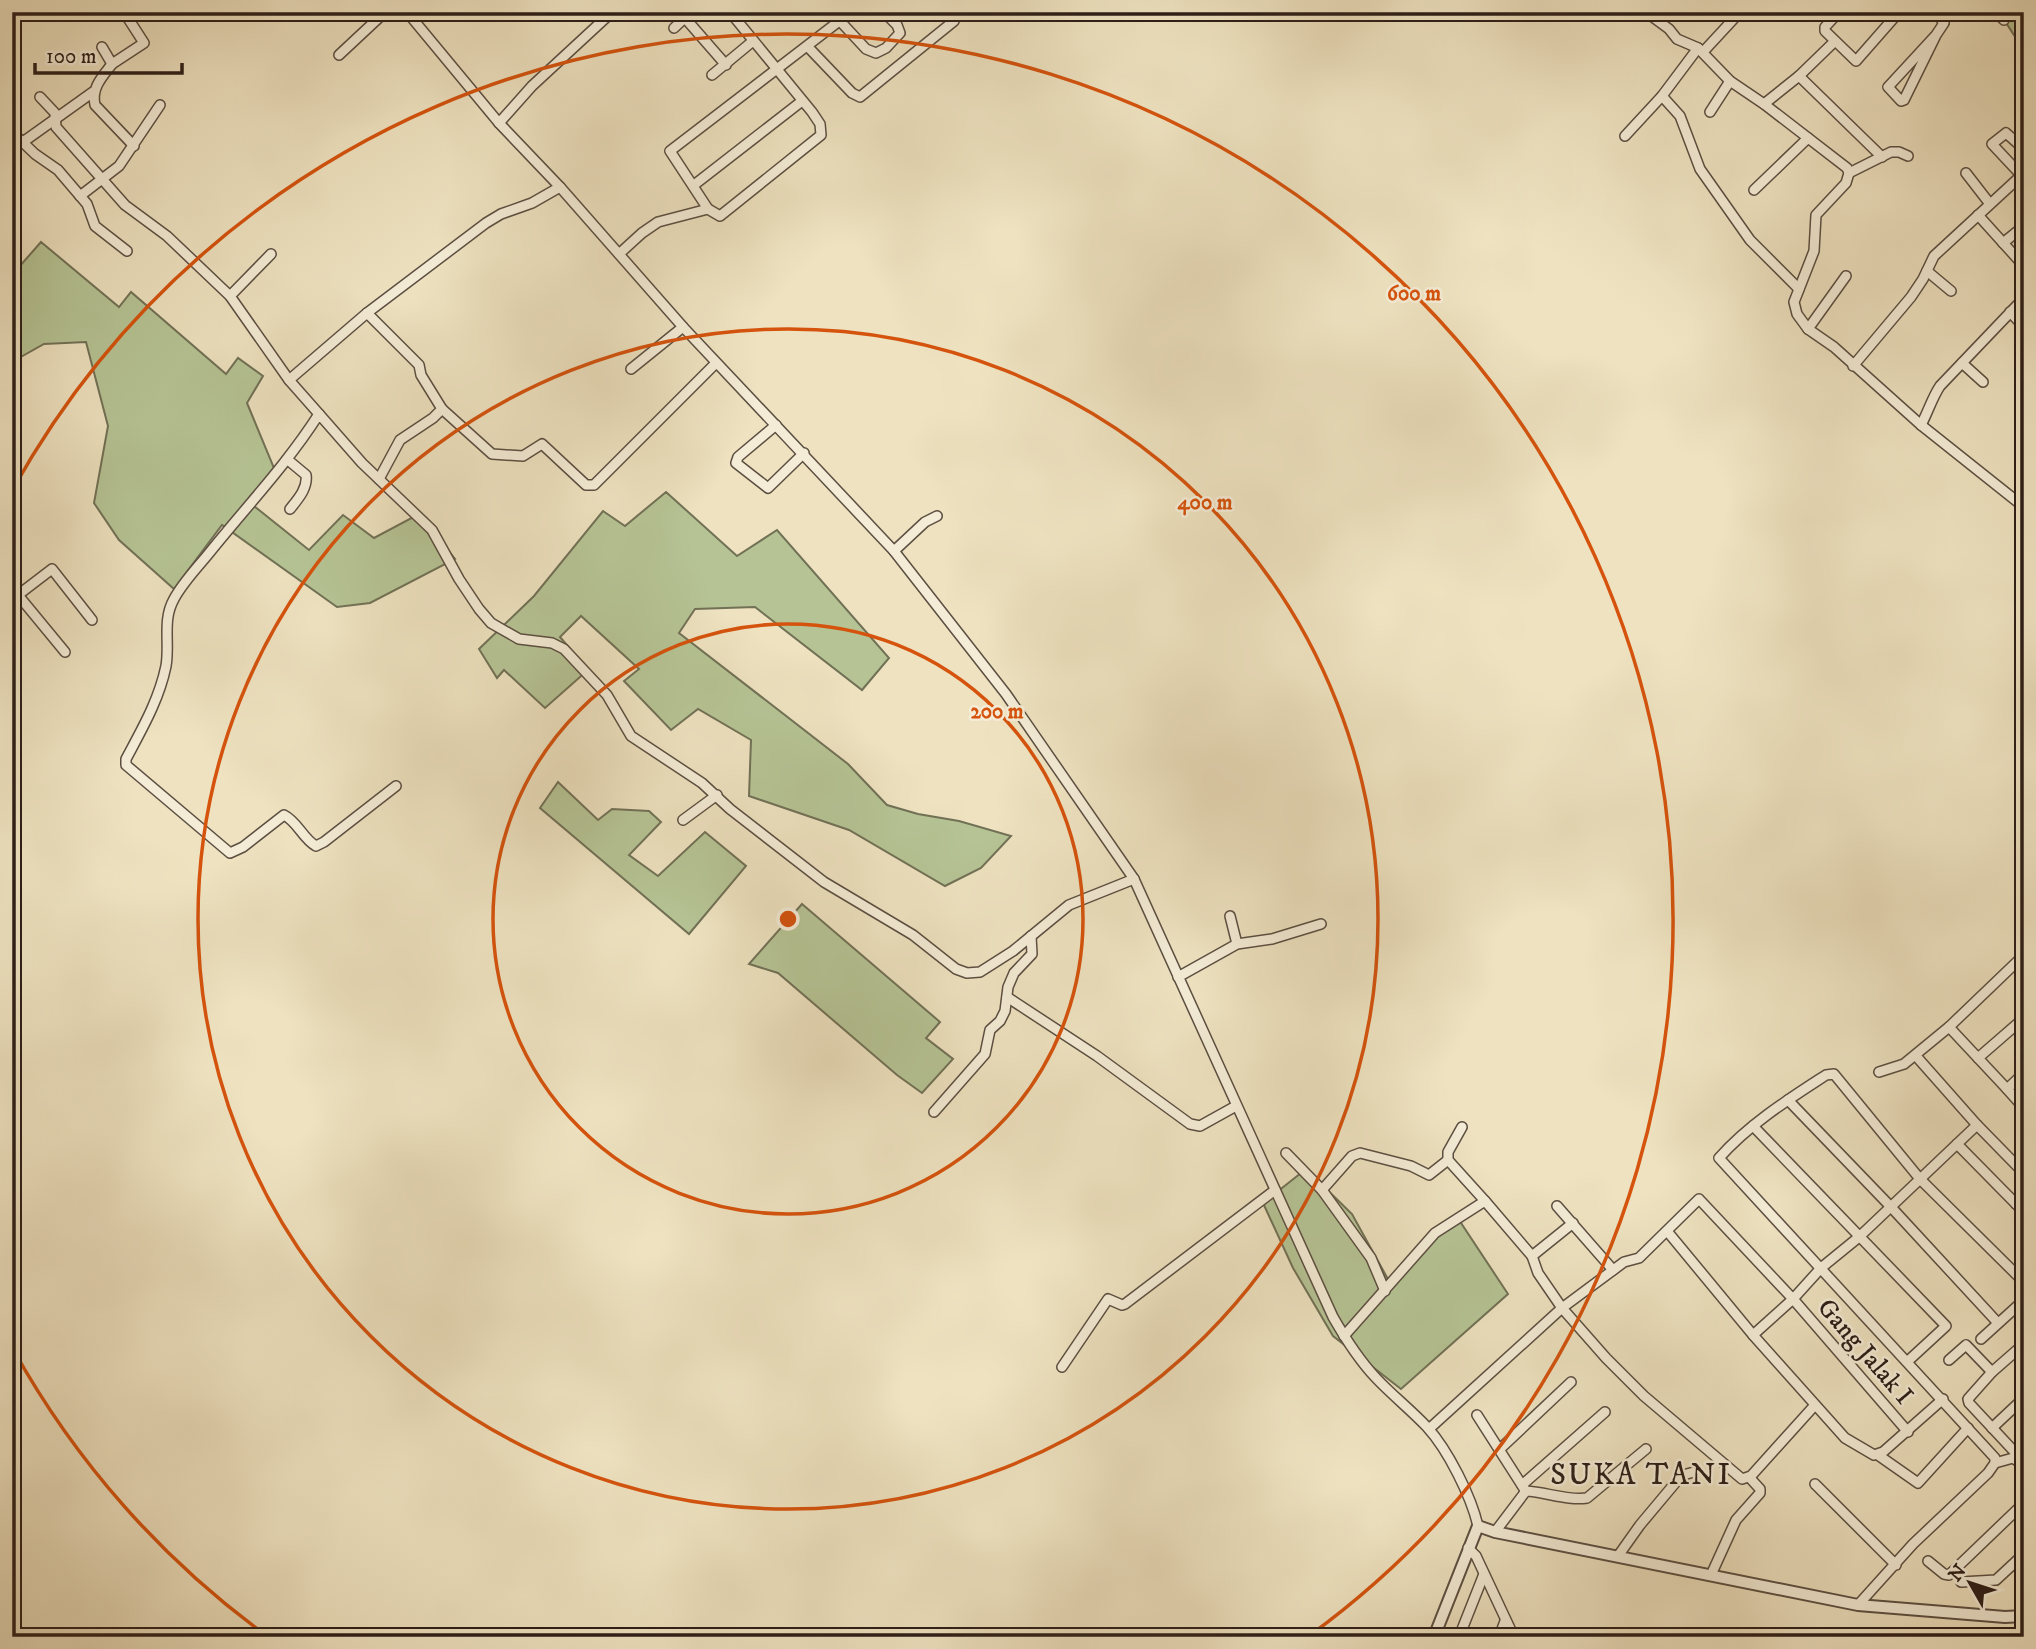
<svg xmlns="http://www.w3.org/2000/svg" width="2036" height="1649" font-family="'IM FELL DW Pica',serif">
  <style>
    .green { fill: #b6c495; stroke: #717156; stroke-width: 2 }
    .lines { fill: none; stroke-linecap: round; stroke-linejoin: round }
    .minor-casing { stroke: #5c4f42; stroke-width: 12 }
    .tertiary-casing { stroke: #5c4f42; stroke-width: 14 }
    .minor { stroke: #f4ecd6; stroke-width: 9 }
    .tertiary { stroke: #f4ecd6; stroke-width: 10 }
    .ring { fill: none; stroke: #d5530d; stroke-width: 3.5 }
    .labels { text-anchor: middle; stroke-width: 5; stroke-linejoin: round; paint-order: stroke }
    .street-label { font-size: 26px; fill: #2c1e18; stroke: #f4ecd6 }
    .quarter-label { font-size: 30px; letter-spacing: 2px; fill: #2c1e18; stroke: #f4ecd6 }
    .centre { fill: #d5530d; stroke: #f4ecd6; stroke-width: 3.5 }
    .ring-label { font-size: 21px; text-anchor: middle; font-weight: bold; fill: #d5530d; stroke: #f4ecd6; stroke-width: 5; stroke-linejoin: round; paint-order: stroke }
  </style>
  <rect width="100%" height="100%" fill="#eee2c0"/>
  <filter id="stains"><feTurbulence type="fractalNoise" baseFrequency=".00286" numOctaves="4"/><feColorMatrix values="0 0 0 0 .2 0 0 0 0 .09 0 0 0 0 .02 0 0 0 .5 -.17"/></filter>
  <radialGradient id="worn" r=".72"><stop offset=".6" stop-color="#630" stop-opacity="0"/><stop offset="1" stop-color="#630" stop-opacity=".3"/></radialGradient>
  <g class="green">
    <path d="M 1999,12 L 2024,12 L 2023,49 Z"/>
    <path d="M 41,242 L 119,307 L 131,292 L 226,374 L 238,358 L 263,376 L 247,403 L 274,468 L 249,502 L 309,550 L 343,515 L 374,538 L 419,514 L 455,559 L 370,603 L 337,607 L 222,525 L 174,589 L 119,540 L 94,503 L 108,426 L 86,342 L 44,344 L 19,358 L 12,355 L 12,275 Z"/>
    <path d="M 666,492 L 737,556 L 777,530 L 889,658 L 862,690 L 755,607 L 695,609 L 679,633 L 848,764 L 887,805 L 918,814 L 959,821 L 1011,836 L 981,868 L 945,886 L 849,830 L 749,796 L 751,740 L 698,709 L 671,730 L 624,681 L 639,669 L 581,616 L 560,637 L 588,670 L 545,708 L 504,670 L 497,678 L 479,649 L 534,596 L 603,511 L 625,526 Z"/>
    <path d="M 558,782 L 598,820 L 612,809 L 649,811 L 661,822 L 629,855 L 658,876 L 705,832 L 746,866 L 689,934 L 540,808 Z"/>
    <path d="M 802,904 L 940,1022 L 926,1038 L 953,1059 L 922,1093 L 897,1075 L 778,973 L 749,964 Z"/>
    <path d="M 1306,1169 L 1352,1214 L 1389,1281 L 1426,1243 L 1459,1220 L 1508,1294 L 1401,1389 L 1333,1336 L 1293,1268 L 1263,1203 Z"/>
  </g>
  <g class="lines">
    <g class="minor-casing">
      <g id="minor">
        <path d="M 407,12 L 499,123 L 560,187 L 683,327 L 894,551 L 1006,694 L 1134,879 L 1333,1317 C 1345,1338 1359,1360 1376,1378 C 1392,1395 1411,1410 1427,1427 C 1448,1450 1471,1496 1478,1526"/>
        <path d="M 1646,12 L 1669,29 L 1677,39 L 1698,48 L 1730,81 L 1764,104 L 1847,168 L 1849,173 L 1846,183 L 1816,215 L 1814,251 L 1794,302 L 1797,314 L 1808,329 L 1834,347 L 1921,425 L 2024,507"/>
        <path d="M 1839,12 L 1825,27 L 1825,31 L 1856,61 L 1899,12"/>
        <path d="M 1936,12 L 1944,23 L 1936,35 L 1904,100 L 1901,101 L 1888,87 L 1936,35"/>
        <path d="M 1996,12 L 2004,20"/>
        <path d="M 685,18 L 726,65"/>
        <path d="M 840,21 L 866,49 L 876,53 L 886,48 L 900,33 L 897,25 L 884,12"/>
        <path d="M 674,28 L 691,12"/>
        <path d="M 102,47 L 112,64 C 102,77 91,88 95,105 L 134,146"/>
        <path d="M 808,47 L 852,93 L 860,97 L 954,21 L 946,12"/>
        <path d="M 1703,52 L 1740,12"/>
        <path d="M 339,55 L 385,12"/>
        <path d="M 112,64 L 144,43 L 124,12"/>
        <path d="M 712,75 L 753,41"/>
        <path d="M 1799,76 L 1882,157"/>
        <path d="M 1662,96 L 1680,116 L 1700,169 L 1750,240 L 1799,289"/>
        <path d="M 40,97 L 55,113 L 56,127 L 125,205 L 167,236 L 230,296 L 289,380"/>
        <path d="M 1764,104 L 1799,76 L 1834,42"/>
        <path d="M 1710,112 L 1730,81"/>
        <path d="M 499,123 L 532,86 L 612,12"/>
        <path d="M 12,132 L 35,154 L 58,170 L 87,204 L 95,226 L 127,251"/>
        <path d="M 1625,136 L 1662,96 L 1698,48"/>
        <path d="M 23,142 L 93,92"/>
        <path d="M 1849,173 L 1891,152 L 1899,152 L 1908,156"/>
        <path d="M 1966,173 L 1990,204"/>
        <path d="M 2021,175 L 1992,144 L 2006,133 L 2024,149"/>
        <path d="M 694,185 L 802,101"/>
        <path d="M 1754,190 L 1808,138"/>
        <path d="M 80,196 L 119,166 L 160,105"/>
        <path d="M 708,209 L 670,151 L 851,12"/>
        <path d="M 1978,215 L 2024,266"/>
        <path d="M 2003,243 L 2024,226"/>
        <path d="M 619,254 L 642,233 L 658,222 L 708,209 L 720,216 L 821,135 L 820,124 L 812,112 L 730,12"/>
        <path d="M 1927,271 L 1951,291"/>
        <path d="M 230,296 L 271,254"/>
        <path d="M 2010,312 L 2024,327"/>
        <path d="M 367,313 L 419,365 L 421,375 L 442,409 L 433,418 L 400,440 L 379,479"/>
        <path d="M 1808,329 L 1846,276"/>
        <path d="M 1962,363 L 1983,382"/>
        <path d="M 1853,366 L 1911,297 L 1923,279 L 1934,256 L 2024,173"/>
        <path d="M 631,369 L 683,327"/>
        <path d="M 442,409 L 492,454 L 523,456 L 542,444 L 586,485 L 594,485 L 716,363"/>
        <path d="M 319,414 L 289,380 L 367,313 L 486,223 L 501,214 L 532,203 L 560,187"/>
        <path d="M 776,425 L 738,457 L 736,463 L 768,488 L 804,453"/>
        <path d="M 1921,425 C 1928,412 1932,398 1940,386 L 2024,298"/>
        <path d="M 288,460 L 306,475 C 308,488 298,499 290,509"/>
        <path d="M 894,551 L 925,522 L 937,516"/>
        <path d="M 18,595 L 52,569 L 92,620"/>
        <path d="M 12,599 L 18,595 L 65,652"/>
        <path d="M 396,786 L 324,842 L 316,846 C 303,839 298,822 284,815 L 243,847 L 230,853 L 126,765 L 126,759 C 142,729 159,700 166,666 C 170,643 162,620 174,599 C 183,582 198,567 210,552 C 247,506 287,464 319,414 L 362,463 L 432,530 L 459,579 L 479,609 L 491,623 L 519,639 L 552,643 L 564,649 L 607,695 L 631,736 L 702,783 L 730,809 L 824,882 L 913,935 L 956,969 L 967,973 L 980,972 L 1013,951 L 1069,905 L 1134,879"/>
        <path d="M 683,820 L 717,795"/>
        <path d="M 1230,916 L 1237,944"/>
        <path d="M 1178,977 L 1237,944 L 1272,939 L 1321,924"/>
        <path d="M 1007,997 L 1097,1056 L 1190,1124 L 1200,1126 L 1236,1106"/>
        <path d="M 1949,1027 L 2023,956"/>
        <path d="M 1916,1056 L 1977,1125 L 2024,1173"/>
        <path d="M 1978,1058 L 2024,1018"/>
        <path d="M 1879,1072 L 1904,1064 L 1949,1027 L 2007,1089 L 2024,1073"/>
        <path d="M 2007,1089 L 2024,1108"/>
        <path d="M 1788,1100 L 1891,1207 L 1998,1323"/>
        <path d="M 934,1112 L 985,1054 L 990,1030 L 1000,1021 L 1005,1011 L 1008,987 L 1014,973 L 1032,954 L 1031,936"/>
        <path d="M 1753,1126 L 1946,1326 L 1908,1361"/>
        <path d="M 1462,1127 L 1448,1152 L 1448,1160 L 1485,1201"/>
        <path d="M 1957,1144 L 2024,1212"/>
        <path d="M 1286,1153 L 1322,1190"/>
        <path d="M 2016,1204 L 2024,1191"/>
        <path d="M 1557,1206 L 1613,1270"/>
        <path d="M 1667,1231 L 1753,1335 L 1845,1438 L 1874,1455 L 1883,1452 L 1943,1399"/>
        <path d="M 1532,1256 L 1573,1223"/>
        <path d="M 1385,1291 L 1371,1258 L 1322,1190 L 1352,1156 L 1360,1153 L 1411,1166 L 1429,1175 L 1448,1160"/>
        <path d="M 1753,1335 L 1793,1299 L 1821,1268 L 1859,1237 L 1977,1125"/>
        <path d="M 1344,1336 L 1435,1233 L 1485,1201 L 1532,1256 L 1538,1273 L 1562,1308 L 1606,1358 L 1644,1396 L 1742,1479 L 1751,1476 L 1815,1405"/>
        <path d="M 1981,1339 L 2024,1300"/>
        <path d="M 2024,1344 L 1992,1372 L 1968,1399 L 1969,1403 L 2024,1462"/>
        <path d="M 1949,1360 L 1966,1345 L 1992,1372"/>
        <path d="M 1062,1367 L 1108,1299 L 1122,1305 L 1125,1304 L 1275,1190"/>
        <path d="M 1477,1415 L 1525,1490"/>
        <path d="M 1992,1428 L 2024,1398"/>
        <path d="M 1429,1429 L 1562,1308 L 1624,1262 L 1639,1258 L 1699,1199 L 1793,1299 L 1908,1432"/>
        <path d="M 1500,1449 L 1571,1382"/>
        <path d="M 1878,1455 L 1918,1483 L 1968,1428"/>
        <path d="M 1995,1463 L 2013,1458 L 2019,1462"/>
        <path d="M 1815,1484 L 1896,1565"/>
        <path d="M 1522,1485 L 1605,1412"/>
        <path d="M 1495,1532 L 1526,1491 C 1546,1492 1568,1501 1587,1498 L 1646,1449"/>
        <path d="M 1468,1548 L 1476,1556 L 1514,1637"/>
        <path d="M 1618,1556 L 1640,1525 L 1676,1482 L 1683,1475 L 1694,1472"/>
        <path d="M 1928,1561 L 1944,1574 L 1949,1575 L 2024,1503"/>
        <path d="M 1711,1575 L 1736,1520 L 1760,1493 L 1760,1489 L 1749,1477"/>
        <path d="M 1961,1582 L 1996,1580 L 2024,1554"/>
        <path d="M 1858,1605 L 1913,1544 L 1988,1473 L 1995,1463 L 1995,1458 L 1719,1158 C 1749,1124 1789,1099 1826,1075 L 1834,1074 L 1920,1179 L 2024,1282"/>
        <path d="M 1459,1637 L 1484,1574"/>
        <path d="M 1499,1637 L 1505,1621"/>
      </g>
    </g>
    <g class="tertiary-casing">
      <path id="tertiary" d="M 1434,1637 L 1478,1526 L 1495,1532 L 1858,1605 L 2005,1617 L 2024,1616"/>
    </g>
    <use href="#minor" class="minor"/>
    <use href="#tertiary" class="tertiary"/>
  </g>
  <g class="ring">
    <circle cx="788" cy="919" r="295"/>
    <circle cx="788" cy="919" r="590"/>
    <path d="M267 1636A886 886 0 0 1 13 1349M13 489A886 886 0 1 1 1309 1636"/>
  </g>
  <g class="labels">
    <g class="street-label">
      <text transform="translate(1866 1351) rotate(49)" y="9">Gang Jalak I</text>
    </g>
    <g class="quarter-label">
      <text x="1641" y="1484">SUKA TANI</text>
    </g>
  </g>
  <circle cx="788" cy="919" r="10" class="centre"/>
  <g class="ring-label">
    <text x="1414" y="300">600 m</text>
    <text x="1205" y="509">400 m</text>
    <text x="997" y="718">200 m</text>
  </g>
  <rect width="2036" height="1649" fill="none" stroke="#eee2c0" stroke-width="42"/>
  <rect x="14" y="14" width="2008" height="1621" fill="none" stroke="#2c1e18" stroke-width="3.5"/>
  <rect x="21" y="21" width="1994" height="1607" fill="none" stroke="#2c1e18" stroke-width="2"/>
  <g transform="translate(1970 1583) rotate(309)" stroke="#f4ecd6" stroke-width="5" paint-order="stroke">
  <path d="M0-5L12 26L0 18L-12 26Z" fill="#2c1e18"/>
  <text y="-10" font-size="19" font-weight="bold" text-anchor="middle" fill="#2c1e18">N</text>
  </g>
  <path d="M35 63v10h147v-10" fill="none" stroke="#2c1e18" stroke-width="3.5"/>
  <text x="46" y="63" font-size="21" fill="#2c1e18" stroke="#f4ecd6" stroke-width="5" paint-order="stroke">100 m</text>
  <rect width="100%" height="100%" filter="url(#stains)"/>
  <rect width="100%" height="100%" fill="url(#worn)"/>
</svg>
